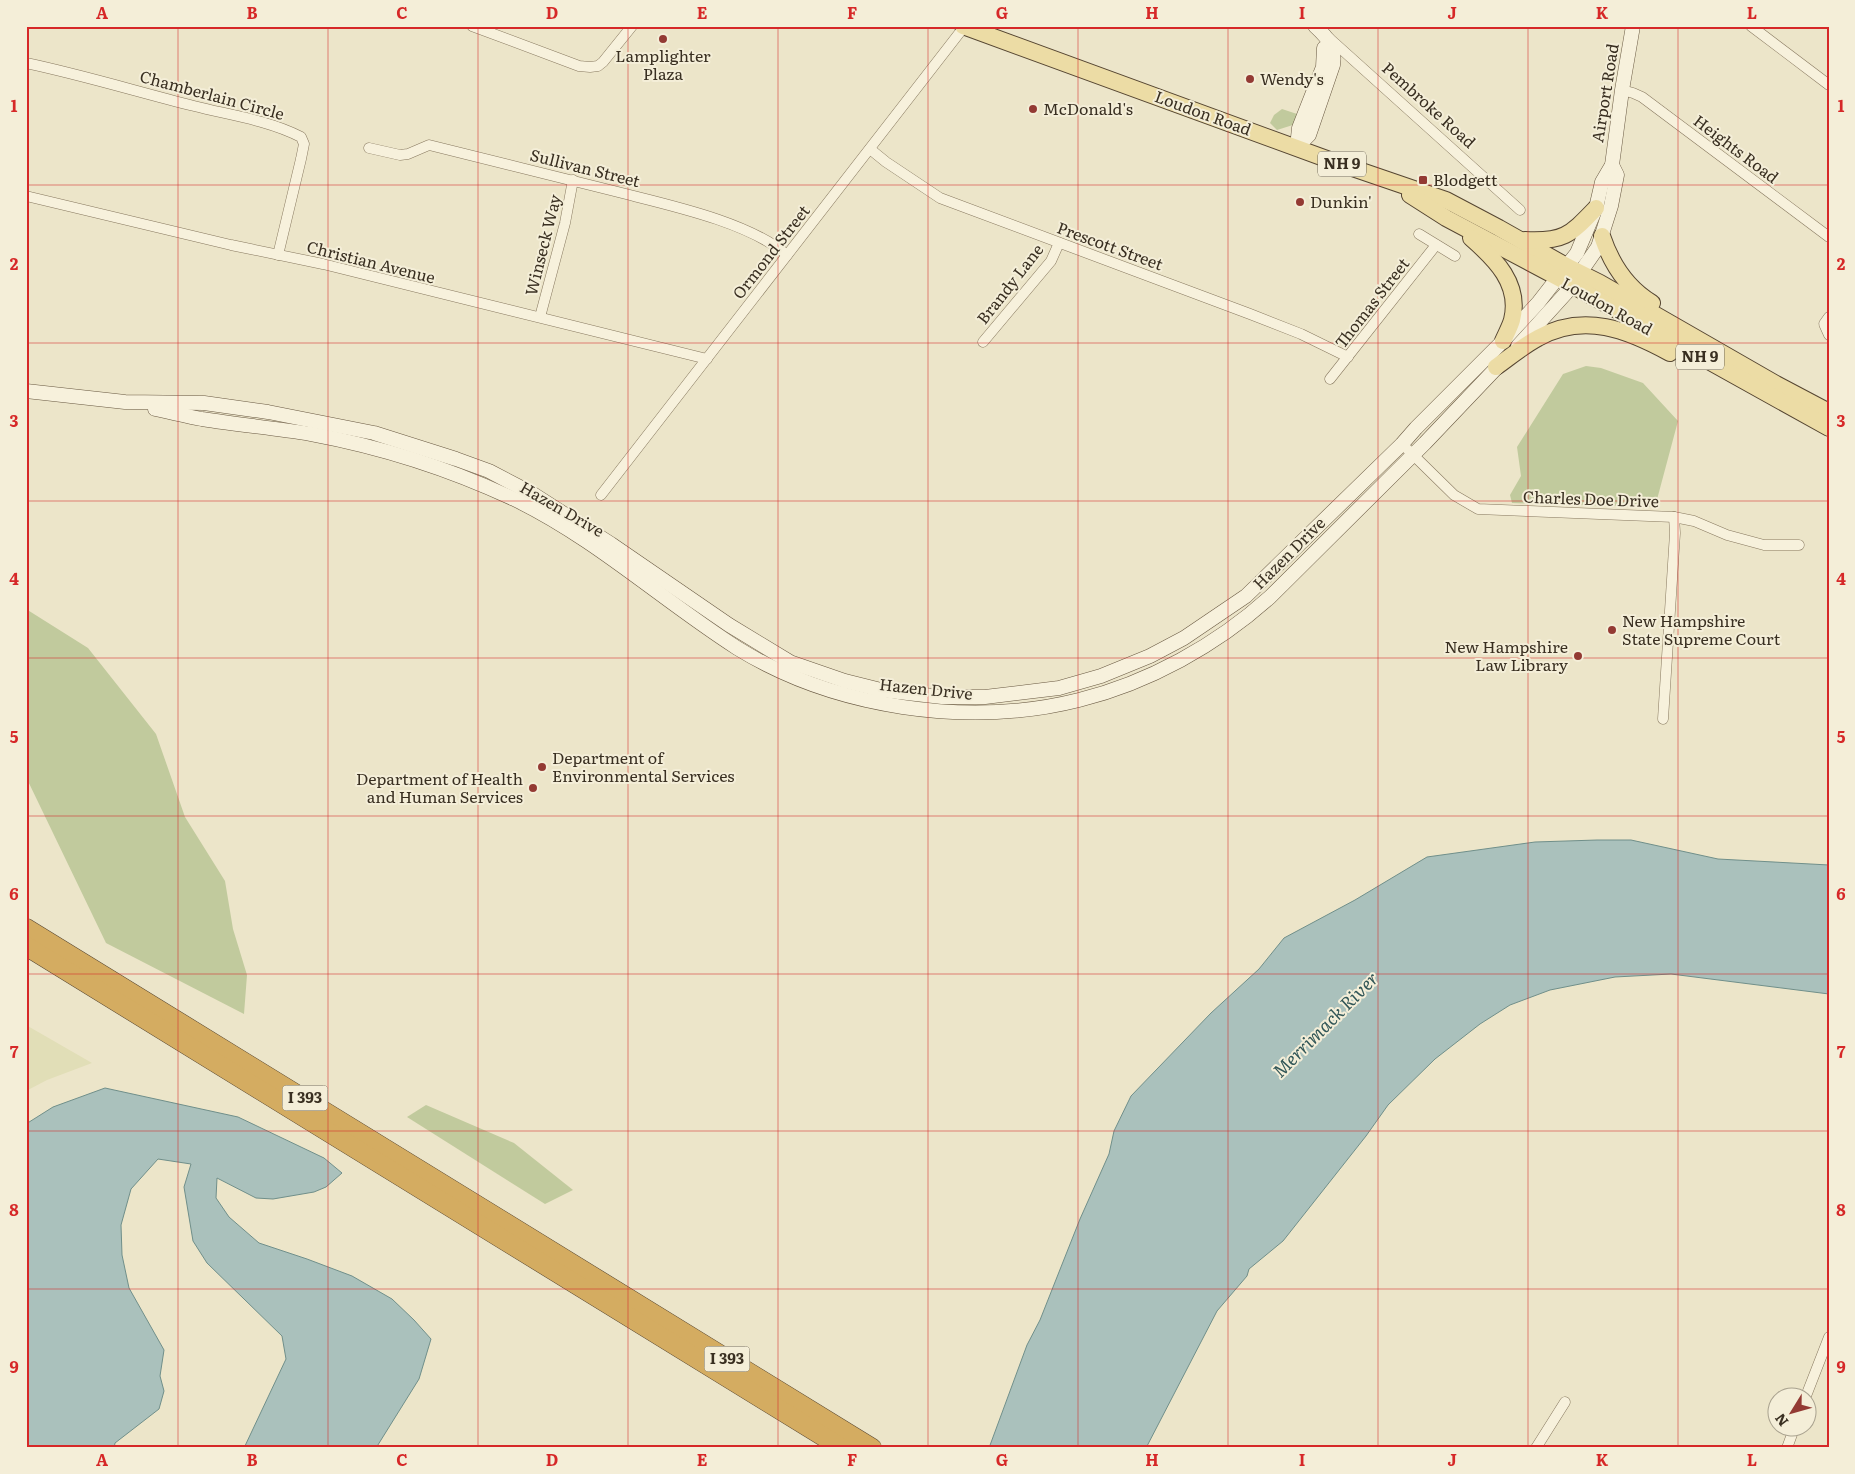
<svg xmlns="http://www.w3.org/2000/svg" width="1855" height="1474" font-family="Literata,serif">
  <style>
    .farmland { fill: #e1deb7 }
    .green { fill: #c1ca9d }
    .water { fill: #aac1bc; stroke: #708f8a }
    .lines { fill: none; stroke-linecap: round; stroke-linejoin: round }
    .street-casing { stroke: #87785f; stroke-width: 11 }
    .secondary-casing { stroke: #695942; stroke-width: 15 }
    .primary-casing { stroke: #564632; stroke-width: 18 }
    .highway-casing { stroke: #564632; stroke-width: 20 }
    .street { stroke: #f7f1dc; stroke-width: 10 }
    .secondary { stroke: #f7f1dc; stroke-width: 14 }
    .primary { stroke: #ecdca5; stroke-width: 16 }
    .highway { stroke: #d4ac61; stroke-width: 19 }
    .grid { fill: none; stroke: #d62828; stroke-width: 1; stroke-opacity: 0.55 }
    .poi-dot { fill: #933a33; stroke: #f4eed8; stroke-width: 2 }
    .labels { text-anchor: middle; stroke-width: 4; stroke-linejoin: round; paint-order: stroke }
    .shield { fill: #f4eed8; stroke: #716858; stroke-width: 1 }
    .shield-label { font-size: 15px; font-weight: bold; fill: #392f21 }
    .poi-label { font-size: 16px; fill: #392f21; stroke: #f4eed8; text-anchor: start }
    .street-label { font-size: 16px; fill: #392f21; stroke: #f4eed8 }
    .water-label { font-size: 18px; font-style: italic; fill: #325758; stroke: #f4eed8 }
    .neatline { fill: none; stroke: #d62828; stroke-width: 2 }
    .grid-label { font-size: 16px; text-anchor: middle; font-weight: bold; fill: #d62828 }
  </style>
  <rect width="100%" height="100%" fill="#ece5c9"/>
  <path class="farmland" d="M 26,1025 L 92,1063 L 47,1080 L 26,1091 Z"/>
  <g class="green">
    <path d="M 1282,109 L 1297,114 L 1296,124 L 1277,130 L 1270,123 L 1274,115 Z"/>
    <path d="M 1586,366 L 1601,368 L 1643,383 L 1678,421 L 1655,507 L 1512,503 L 1510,495 L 1521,476 L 1517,447 L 1563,374 Z"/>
    <path d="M 26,609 L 88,648 L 156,734 L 185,817 L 225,881 L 233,929 L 247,975 L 244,1014 L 106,943 L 26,777 Z"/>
    <path d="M 426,1105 L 514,1143 L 573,1190 L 545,1204 L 407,1117 Z"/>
  </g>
  <g class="water">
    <path d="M 1597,840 L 1631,840 L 1718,859 L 1829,865 L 1829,994 L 1671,974 L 1615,977 L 1550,990 L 1510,1005 L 1480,1024 L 1435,1059 L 1388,1105 L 1366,1136 L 1283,1241 L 1249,1269 L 1247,1276 L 1217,1311 L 1146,1448 L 989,1448 L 1027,1345 L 1040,1320 L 1080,1219 L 1109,1154 L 1114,1131 L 1131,1096 L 1211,1013 L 1259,969 L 1284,938 L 1355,900 L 1427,857 L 1535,842 Z"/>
    <path d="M 105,1088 L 238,1117 L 324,1158 L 342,1173 L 326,1187 L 314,1192 L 273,1199 L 256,1198 L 217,1178 L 216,1198 L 229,1217 L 259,1243 L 307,1259 L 352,1276 L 392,1299 L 414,1320 L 431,1339 L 419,1379 L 376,1448 L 244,1448 L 286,1359 L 282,1336 L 207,1263 L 193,1241 L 184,1187 L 191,1164 L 158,1159 L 131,1189 L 121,1225 L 122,1255 L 129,1288 L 164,1350 L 160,1376 L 164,1391 L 159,1409 L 115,1443 L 114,1448 L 27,1448 L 26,1124 L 53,1107 Z"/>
  </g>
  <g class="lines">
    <g class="street-casing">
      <g id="street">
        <path d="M 472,26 L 579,66 L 590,67 L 598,66 L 603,62 L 632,26"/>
        <path d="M 1751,26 L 1829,85"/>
        <path d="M 1329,38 L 1520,210"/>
        <path d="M 26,63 C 83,75 138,92 194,106 C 229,115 268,120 301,137 L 304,144 L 301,159 L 278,255"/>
        <path d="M 1622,90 L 1633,93 L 1642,97 L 1829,237"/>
        <path d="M 369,148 L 400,155 L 408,154 L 429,145 C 491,160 552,176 614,191 C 664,204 748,221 787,255"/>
        <path d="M 870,149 L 886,162 L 940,198 L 1250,314 L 1301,334 L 1348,357"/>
        <path d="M 26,196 L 231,245 L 323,264 L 707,359"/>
        <path d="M 1419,234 L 1455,256"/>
        <path d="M 540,317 L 565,223 L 573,180"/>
        <path d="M 1829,317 L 1824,324 L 1829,335"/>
        <path d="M 983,342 L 1051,261 L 1059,243"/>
        <path d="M 1330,379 L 1436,245"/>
        <path d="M 1402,444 L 1454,495 L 1478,509 L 1674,517 L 1694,521 L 1727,535 L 1764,545 L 1799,545"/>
        <path d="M 601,495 L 964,27"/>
        <path d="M 1663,719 L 1675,533 L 1674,517"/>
        <path d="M 1806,1396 L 1829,1337"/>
        <path d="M 1536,1448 L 1565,1402"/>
        <path d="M 1787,1448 L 1795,1426"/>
      </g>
    </g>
    <g class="secondary-casing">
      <g id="secondary">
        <path d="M 1297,147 L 1309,135 L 1333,65 C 1336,47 1328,38 1315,26"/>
        <path d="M 1297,147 L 1299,128 L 1323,67 L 1324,48"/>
        <path d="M 1518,346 L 1566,293 L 1598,247 L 1611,206 L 1617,175 L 1612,165"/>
        <path d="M 26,391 L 125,402 L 204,403 L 268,412 L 374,433 L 456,459 L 489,471 L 533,494 L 611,544 L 729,625 L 790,662 L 845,681 L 881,690 L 942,697 L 985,697 L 1059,688 L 1101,676 L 1150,656 L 1184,638 L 1246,596 L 1402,444 L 1416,428 L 1503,341 L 1538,303 L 1577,253 L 1596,208 L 1602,182 L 1612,165 L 1622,90 L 1633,26"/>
        <path d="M 155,409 C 170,412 186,416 202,419 C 239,425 275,428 311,434 C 381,447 450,469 514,499 C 595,538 662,600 737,648 C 834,708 968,728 1079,700 C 1148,683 1217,645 1270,597 L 1425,443 L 1503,361"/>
      </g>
    </g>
    <g class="primary-casing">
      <g id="primary">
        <path d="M 963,26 L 1335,162 L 1446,200 L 1499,228 L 1568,267 L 1600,283 L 1776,384 L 1829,412"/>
        <path d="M 1410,195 L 1446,218 L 1572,285 L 1829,428"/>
        <path d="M 1602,236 C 1611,263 1627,288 1652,303"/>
        <path d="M 1471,238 C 1495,259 1521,284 1512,320 C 1510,327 1506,334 1503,341"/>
        <path d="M 1525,240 C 1564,242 1570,235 1596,208"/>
        <path d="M 1496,367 C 1510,357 1523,346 1538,338 C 1584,312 1628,330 1670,353"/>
      </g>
    </g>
    <g class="highway-casing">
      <g id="highway">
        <path d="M 26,928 L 872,1448"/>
        <path d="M 26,946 L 842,1448"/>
      </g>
    </g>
    <use href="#street" class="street"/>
    <use href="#secondary" class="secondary"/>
    <use href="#primary" class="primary"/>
    <use href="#highway" class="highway"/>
  </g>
  <path class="grid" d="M 178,26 L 178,1448M 328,26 L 328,1448M 478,26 L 478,1448M 628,26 L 628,1448M 778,26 L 778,1448M 928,26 L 928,1448M 1078,26 L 1078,1448M 1228,26 L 1228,1448M 1378,26 L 1378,1448M 1528,26 L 1528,1448M 1678,26 L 1678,1448M 26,185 L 1829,185M 26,343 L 1829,343M 26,501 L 1829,501M 26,658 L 1829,658M 26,816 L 1829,816M 26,974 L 1829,974M 26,1131 L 1829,1131M 26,1289 L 1829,1289"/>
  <g class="poi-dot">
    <circle cx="663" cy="39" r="5"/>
    <circle cx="1250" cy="79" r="5"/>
    <circle cx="1033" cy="109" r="5"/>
    <rect x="1418" y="175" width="10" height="10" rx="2.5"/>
    <circle cx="1300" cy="202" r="5"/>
    <circle cx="1612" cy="630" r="5"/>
    <circle cx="1578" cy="656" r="5"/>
    <circle cx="542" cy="767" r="5"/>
    <circle cx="533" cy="788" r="5"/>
  </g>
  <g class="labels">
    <g class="shield">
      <rect x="1318" y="151.5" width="48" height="25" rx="4"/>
      <rect x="1676" y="344.5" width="48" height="25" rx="4"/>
      <rect x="282.5" y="1085.5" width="45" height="25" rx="4"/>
      <rect x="704.5" y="1346.5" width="45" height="25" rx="4"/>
    </g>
    <g class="shield-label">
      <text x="1342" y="169">NH 9</text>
      <text x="1700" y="362">NH 9</text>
      <text x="305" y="1103">I 393</text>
      <text x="727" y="1364">I 393</text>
    </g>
    <g class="poi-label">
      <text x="663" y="62" text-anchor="middle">Lamplighter<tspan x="663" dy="18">Plaza</tspan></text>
      <text x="1260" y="85">Wendy's</text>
      <text x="1043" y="115">McDonald's</text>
      <text x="1433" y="186">Blodgett</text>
      <text x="1310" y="208">Dunkin'</text>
      <text x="1622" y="627">New Hampshire<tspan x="1622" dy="18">State Supreme Court</tspan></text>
      <text x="1568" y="653" text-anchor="end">New Hampshire<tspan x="1568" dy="18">Law Library</tspan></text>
      <text x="552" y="764">Department of<tspan x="552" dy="18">Environmental Services</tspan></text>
      <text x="523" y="785" text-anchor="end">Department of Health<tspan x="523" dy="18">and Human Services</tspan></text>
    </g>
    <g class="street-label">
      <text transform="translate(1605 93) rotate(-81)" y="6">Airport Road</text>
      <text transform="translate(212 95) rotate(15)" y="6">Chamberlain Circle</text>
      <text transform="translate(1429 105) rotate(42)" y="6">Pembroke Road</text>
      <text transform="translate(1203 113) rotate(20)" y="6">Loudon Road</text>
      <text transform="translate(1736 149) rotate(37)" y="6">Heights Road</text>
      <text transform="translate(585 168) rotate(14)" y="6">Sullivan Street</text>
      <text transform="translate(543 245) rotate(-76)" y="6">Winseck Way</text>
      <text transform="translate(1110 246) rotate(20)" y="6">Prescott Street</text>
      <text transform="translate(771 252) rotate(-52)" y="6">Ormond Street</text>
      <text transform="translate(371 262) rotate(14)" y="6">Christian Avenue</text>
      <text transform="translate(1010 284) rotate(-52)" y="6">Brandy Lane</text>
      <text transform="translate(1372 303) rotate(-52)" y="6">Thomas Street</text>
      <text transform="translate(1607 306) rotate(29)" y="6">Loudon Road</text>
      <text transform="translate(1591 499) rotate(2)" y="6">Charles Doe Drive</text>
      <text transform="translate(562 509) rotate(30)" y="6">Hazen Drive</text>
      <text transform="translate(1289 553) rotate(-45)" y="6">Hazen Drive</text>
      <text transform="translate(926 689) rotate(6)" y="6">Hazen Drive</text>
    </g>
    <g class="water-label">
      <text transform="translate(1326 1025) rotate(-45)" y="6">Merrimack River</text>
    </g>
  </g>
  <rect width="1855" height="1474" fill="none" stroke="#f4eed8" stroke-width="55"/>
  <g transform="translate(1792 1412) rotate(233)"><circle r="24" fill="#f4eed8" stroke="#a9a28f"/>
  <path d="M0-4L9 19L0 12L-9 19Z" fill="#933a33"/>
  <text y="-8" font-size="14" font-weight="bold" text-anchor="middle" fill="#392f21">N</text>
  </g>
  <rect x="28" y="28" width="1800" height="1418" class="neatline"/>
  <g class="grid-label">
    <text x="102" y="19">A</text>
    <text x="252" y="19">B</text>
    <text x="402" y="19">C</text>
    <text x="552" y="19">D</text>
    <text x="702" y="19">E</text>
    <text x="852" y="19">F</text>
    <text x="1002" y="19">G</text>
    <text x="1152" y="19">H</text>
    <text x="1302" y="19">I</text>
    <text x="1452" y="19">J</text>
    <text x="1602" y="19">K</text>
    <text x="1752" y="19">L</text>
    <text x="14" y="112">1</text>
    <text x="1841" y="112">1</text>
    <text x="14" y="270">2</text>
    <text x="1841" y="270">2</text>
    <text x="14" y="427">3</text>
    <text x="1841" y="427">3</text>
    <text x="14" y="585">4</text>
    <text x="1841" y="585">4</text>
    <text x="14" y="743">5</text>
    <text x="1841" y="743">5</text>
    <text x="14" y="900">6</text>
    <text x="1841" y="900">6</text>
    <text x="14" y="1058">7</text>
    <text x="1841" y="1058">7</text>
    <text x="14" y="1216">8</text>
    <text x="1841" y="1216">8</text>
    <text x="14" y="1373">9</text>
    <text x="1841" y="1373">9</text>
    <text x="102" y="1466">A</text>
    <text x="252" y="1466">B</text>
    <text x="402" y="1466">C</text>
    <text x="552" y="1466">D</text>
    <text x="702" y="1466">E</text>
    <text x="852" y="1466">F</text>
    <text x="1002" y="1466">G</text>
    <text x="1152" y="1466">H</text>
    <text x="1302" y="1466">I</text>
    <text x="1452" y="1466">J</text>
    <text x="1602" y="1466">K</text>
    <text x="1752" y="1466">L</text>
  </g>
</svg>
